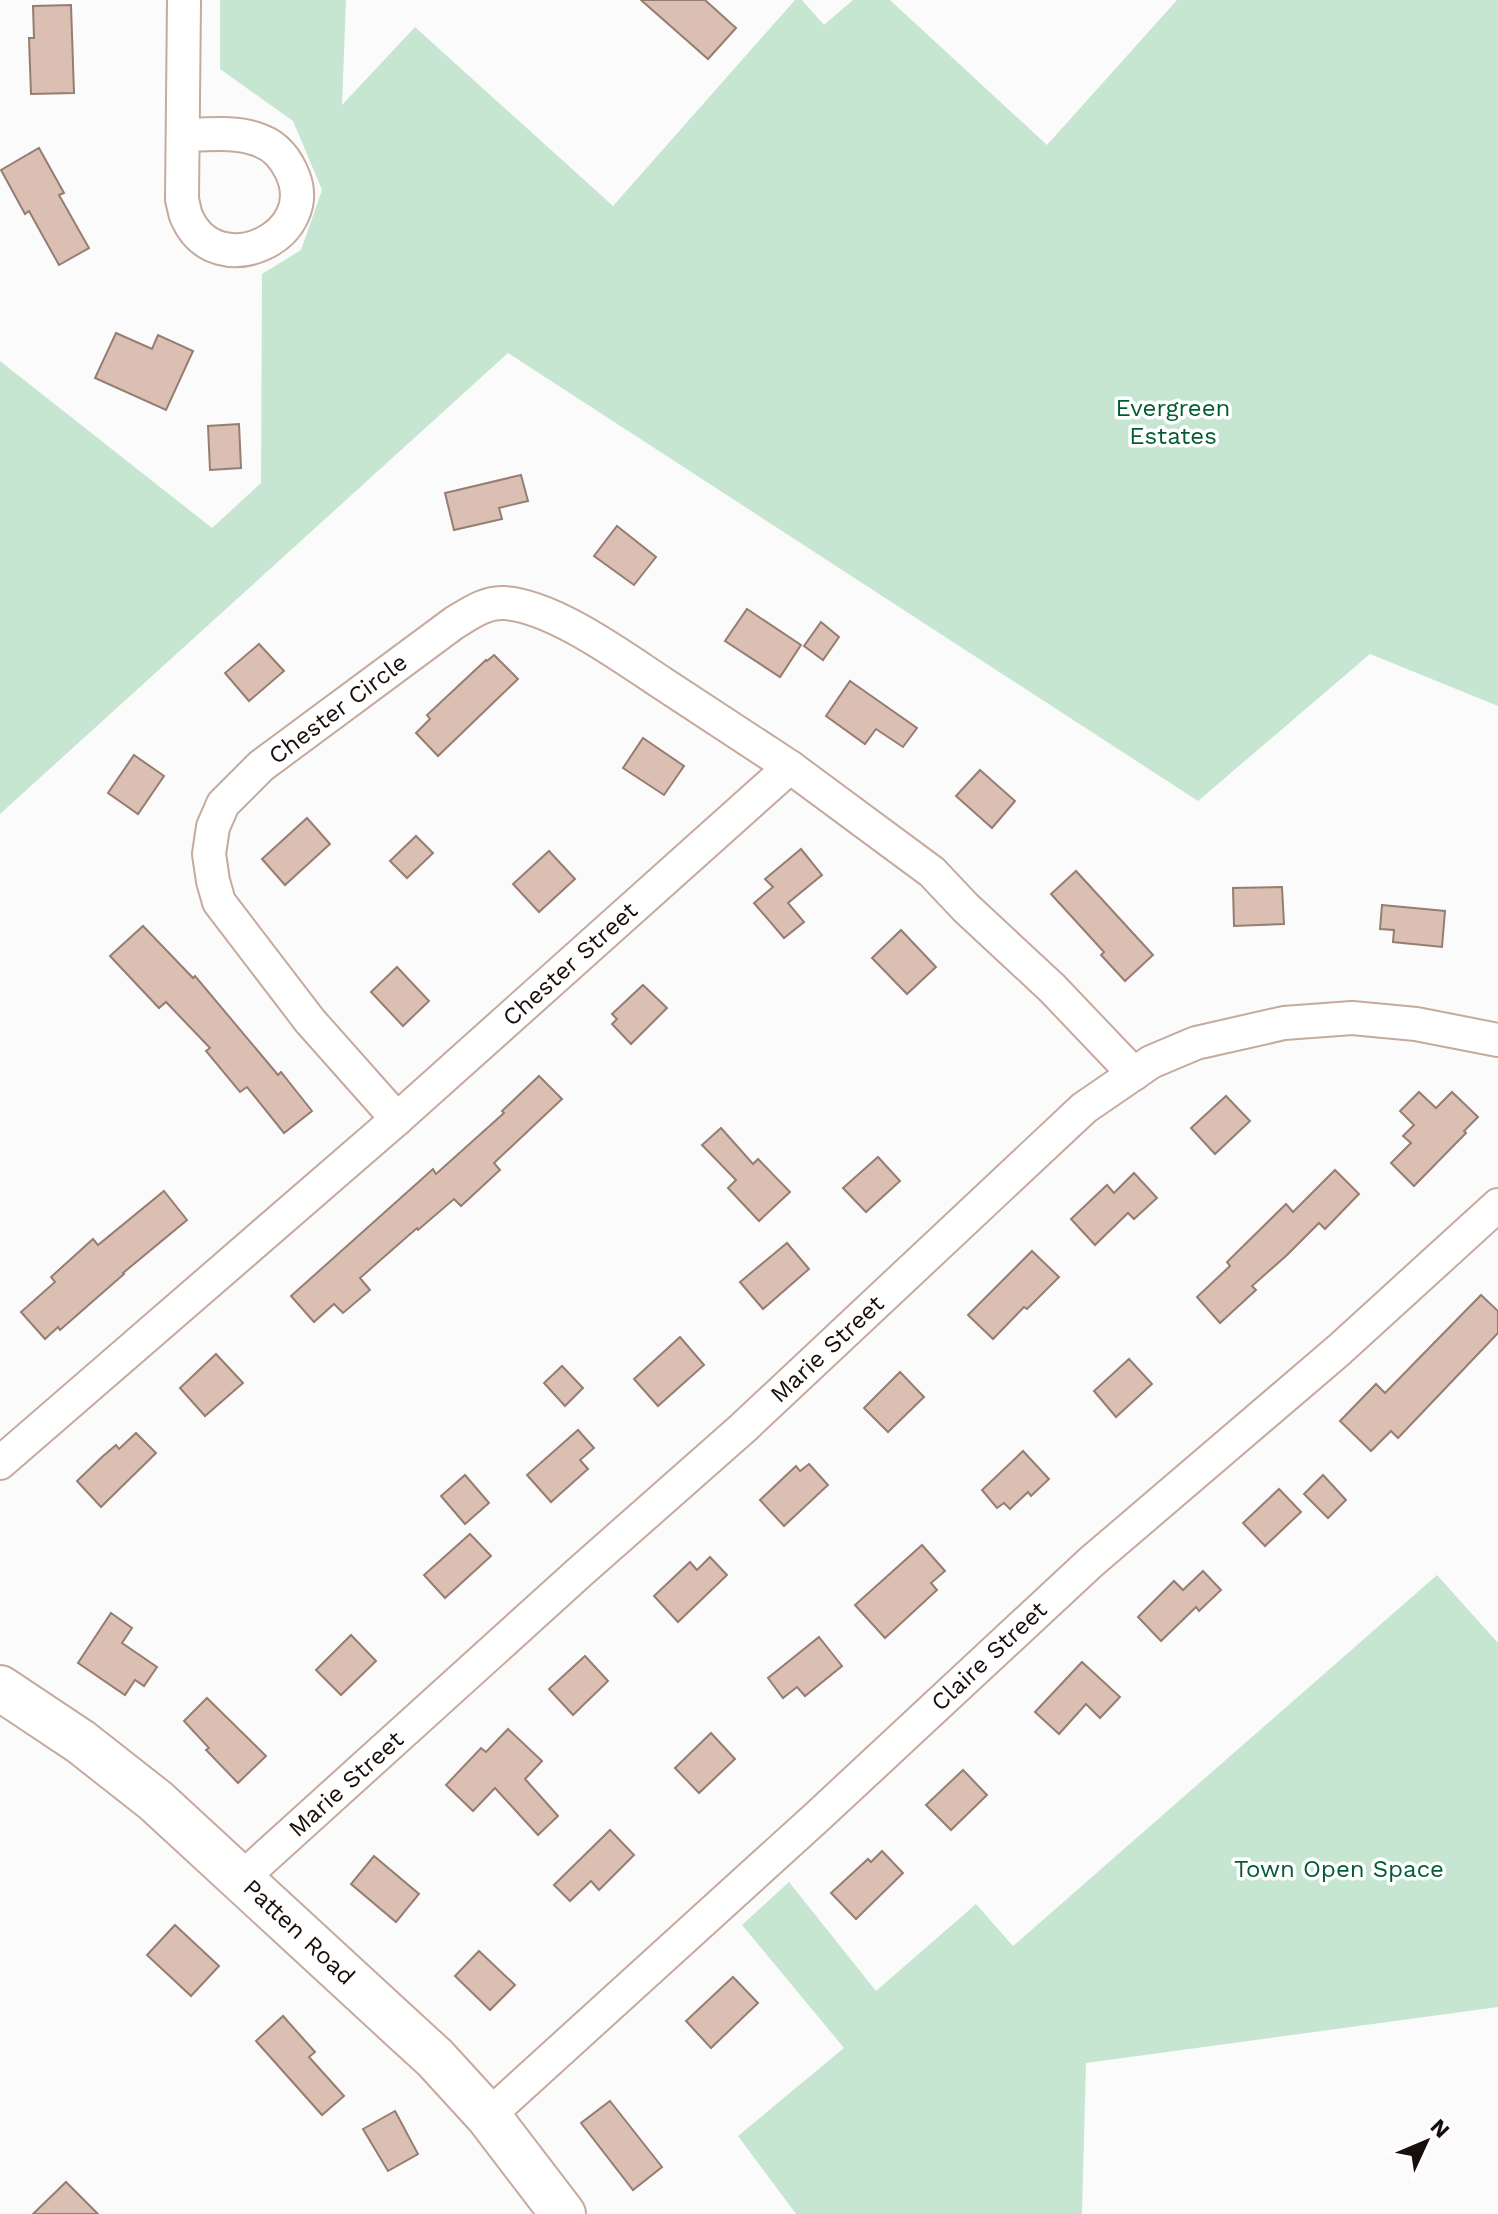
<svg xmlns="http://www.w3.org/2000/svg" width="1498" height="2214" font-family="'Work Sans',sans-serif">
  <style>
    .green { fill: #c7e6d2 }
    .building { fill: #dbbfb2; stroke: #967d71; stroke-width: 2 }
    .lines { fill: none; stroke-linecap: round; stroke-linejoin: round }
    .street-casing { stroke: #c5aa9d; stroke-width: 36 }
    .secondary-casing { stroke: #c5aa9d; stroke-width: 48 }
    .street { stroke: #fff; stroke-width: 32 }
    .secondary { stroke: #fff; stroke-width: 44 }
    .labels { text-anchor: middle; stroke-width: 7; stroke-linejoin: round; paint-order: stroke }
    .park-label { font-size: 24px; fill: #045c36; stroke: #fff }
    .street-label { font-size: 24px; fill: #180f0b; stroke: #fff }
  </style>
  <rect width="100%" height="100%" fill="#fbfbfb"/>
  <g class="green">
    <path d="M 220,0 L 346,0 L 342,105 L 415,27 L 613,206 L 795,0 L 802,0 L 824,25 L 853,0 L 890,0 L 1047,145 L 1177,0 L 1498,0 L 1498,706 L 1370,654 L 1198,801 L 508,353 L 0,814 L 0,361 L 212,528 L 261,483 L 262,274 L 301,250 L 322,190 L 293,121 L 220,69 Z"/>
    <path d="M 1437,1575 L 1498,1643 L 1498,2007 L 1086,2063 L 1082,2214 L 796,2214 L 738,2136 L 844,2048 L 742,1925 L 789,1882 L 876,1991 L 976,1904 L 1013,1946 Z"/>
  </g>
  <g class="building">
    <path d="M 641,0 L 705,0 L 736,28 L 708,59 Z"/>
    <path d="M 71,5 L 74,93 L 31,94 L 29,38 L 34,38 L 33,6 Z"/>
    <path d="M 39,148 L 64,193 L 59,195 L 89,248 L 59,265 L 29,211 L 25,214 L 1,170 Z"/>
    <path d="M 116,333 L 152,349 L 158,335 L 193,351 L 166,410 L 95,378 Z"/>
    <path d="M 239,424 L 241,468 L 210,470 L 208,426 Z"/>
    <path d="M 521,475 L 528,501 L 499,508 L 502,519 L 454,530 L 445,493 Z"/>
    <path d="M 617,526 L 656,557 L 634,585 L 594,556 Z"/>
    <path d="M 747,609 L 801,645 L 780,677 L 725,641 Z"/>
    <path d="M 821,622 L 839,637 L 823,660 L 804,646 Z"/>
    <path d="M 259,644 L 284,671 L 249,701 L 225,673 Z"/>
    <path d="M 494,655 L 518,679 L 438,756 L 416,733 L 430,719 L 427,715 L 486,660 L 487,661 Z"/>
    <path d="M 850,681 L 917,728 L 903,747 L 876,729 L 865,744 L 826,716 Z"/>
    <path d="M 643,738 L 684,766 L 664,795 L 623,768 Z"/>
    <path d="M 134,755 L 164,776 L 138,814 L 108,793 Z"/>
    <path d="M 980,770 L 1015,801 L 992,828 L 956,796 Z"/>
    <path d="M 307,818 L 330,844 L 285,885 L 262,859 Z"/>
    <path d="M 416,836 L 433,853 L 407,878 L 390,861 Z"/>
    <path d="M 801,849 L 822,875 L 788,903 L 804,922 L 784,938 L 754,903 L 773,887 L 765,879 Z"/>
    <path d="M 549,851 L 575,879 L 539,912 L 513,884 Z"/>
    <path d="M 1076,871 L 1153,955 L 1125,981 L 1101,955 L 1104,952 L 1051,894 Z"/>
    <path d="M 1282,887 L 1284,924 L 1234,926 L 1233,888 Z"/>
    <path d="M 1382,905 L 1445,911 L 1442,947 L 1393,942 L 1394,930 L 1380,929 Z"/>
    <path d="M 143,926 L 193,978 L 195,976 L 278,1075 L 281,1072 L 312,1111 L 284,1133 L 247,1087 L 240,1092 L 206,1051 L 210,1048 L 166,1002 L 159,1008 L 110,956 Z"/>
    <path d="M 901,930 L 936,967 L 907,994 L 872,958 Z"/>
    <path d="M 397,967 L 429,1001 L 403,1026 L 371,992 Z"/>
    <path d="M 643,985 L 667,1008 L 631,1044 L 612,1024 L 617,1019 L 612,1014 Z"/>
    <path d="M 539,1076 L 562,1099 L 494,1163 L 500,1170 L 461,1206 L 454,1199 L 418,1230 L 417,1228 L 360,1278 L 370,1290 L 343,1313 L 334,1304 L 314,1322 L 291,1296 L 433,1169 L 436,1174 L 504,1113 L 502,1111 Z"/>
    <path d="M 1419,1092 L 1436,1108 L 1452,1092 L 1478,1117 L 1464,1131 L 1466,1133 L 1414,1186 L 1391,1163 L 1411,1143 L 1403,1136 L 1414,1125 L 1400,1111 Z"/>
    <path d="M 1226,1096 L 1250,1121 L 1215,1154 L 1191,1128 Z"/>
    <path d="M 721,1128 L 753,1164 L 758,1159 L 790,1192 L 759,1221 L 728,1188 L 736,1180 L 702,1145 Z"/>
    <path d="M 878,1157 L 900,1181 L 866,1212 L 843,1188 Z"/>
    <path d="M 1335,1170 L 1359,1194 L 1325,1229 L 1319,1223 L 1287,1255 L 1252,1286 L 1256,1290 L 1220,1323 L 1197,1297 L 1230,1266 L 1227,1262 L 1286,1204 L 1293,1212 Z"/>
    <path d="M 1134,1173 L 1157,1198 L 1134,1219 L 1128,1213 L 1095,1245 L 1071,1219 L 1107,1185 L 1114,1193 Z"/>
    <path d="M 164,1191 L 187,1220 L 123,1273 L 124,1274 L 60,1330 L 58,1327 L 45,1339 L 21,1312 L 55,1282 L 51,1277 L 93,1239 L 98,1245 Z"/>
    <path d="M 787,1243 L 809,1269 L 763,1309 L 740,1282 Z"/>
    <path d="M 1032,1251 L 1059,1277 L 1027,1309 L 1024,1307 L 993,1339 L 968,1315 Z"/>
    <path d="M 1481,1295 L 1498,1311 L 1498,1333 L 1398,1438 L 1391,1431 L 1371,1451 L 1340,1421 L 1376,1384 L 1385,1393 Z"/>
    <path d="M 680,1337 L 704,1365 L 658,1406 L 634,1379 Z"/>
    <path d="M 216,1354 L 243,1383 L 205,1416 L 180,1388 Z"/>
    <path d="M 1129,1359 L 1152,1384 L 1116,1417 L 1094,1391 Z"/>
    <path d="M 562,1366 L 583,1388 L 565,1406 L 544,1383 Z"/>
    <path d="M 900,1372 L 924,1397 L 888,1432 L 864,1408 Z"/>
    <path d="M 578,1430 L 594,1448 L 580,1460 L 588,1469 L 551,1502 L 527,1475 Z"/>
    <path d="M 136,1433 L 156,1453 L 101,1507 L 77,1481 L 102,1457 L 116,1445 L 119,1449 Z"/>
    <path d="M 1023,1451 L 1049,1479 L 1031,1496 L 1028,1492 L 1010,1509 L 1004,1503 L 997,1508 L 982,1490 Z"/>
    <path d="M 809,1464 L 828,1485 L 784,1526 L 760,1500 L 796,1466 L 800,1471 Z"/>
    <path d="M 465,1475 L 489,1503 L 465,1524 L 441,1496 Z"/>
    <path d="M 1323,1475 L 1346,1500 L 1328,1518 L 1304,1494 Z"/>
    <path d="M 1279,1489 L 1301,1512 L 1265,1546 L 1243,1523 Z"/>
    <path d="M 470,1534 L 491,1556 L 445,1598 L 424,1575 Z"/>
    <path d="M 922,1545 L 945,1571 L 931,1583 L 937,1590 L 885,1638 L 855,1605 Z"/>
    <path d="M 710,1557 L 727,1575 L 678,1622 L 654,1596 L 690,1562 L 697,1570 Z"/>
    <path d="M 1203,1571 L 1221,1590 L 1199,1611 L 1196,1607 L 1161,1641 L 1138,1617 L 1174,1581 L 1183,1590 Z"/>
    <path d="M 111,1613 L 132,1628 L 122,1643 L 157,1667 L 144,1686 L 135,1680 L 125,1695 L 78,1663 Z"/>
    <path d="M 351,1635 L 376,1661 L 341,1695 L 316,1670 Z"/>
    <path d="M 819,1637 L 842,1666 L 805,1696 L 797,1687 L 783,1698 L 768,1678 Z"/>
    <path d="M 585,1656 L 608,1681 L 573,1715 L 549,1689 Z"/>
    <path d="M 1082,1662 L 1120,1697 L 1100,1718 L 1086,1704 L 1059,1734 L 1035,1712 Z"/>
    <path d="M 207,1698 L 266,1756 L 238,1783 L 206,1750 L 209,1748 L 184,1721 Z"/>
    <path d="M 508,1729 L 542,1761 L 525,1779 L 558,1816 L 538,1835 L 495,1788 L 473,1811 L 446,1785 L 481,1748 L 486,1752 Z"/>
    <path d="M 711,1733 L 735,1759 L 699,1793 L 675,1768 Z"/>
    <path d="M 963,1770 L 987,1795 L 951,1830 L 926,1805 Z"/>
    <path d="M 610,1830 L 634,1855 L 599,1890 L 591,1881 L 570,1901 L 554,1885 Z"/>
    <path d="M 882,1851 L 903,1873 L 856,1919 L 831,1893 L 868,1859 L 871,1862 Z"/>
    <path d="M 374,1856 L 419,1894 L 396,1922 L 351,1884 Z"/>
    <path d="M 175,1925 L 219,1966 L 191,1996 L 147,1955 Z"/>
    <path d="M 479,1951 L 515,1985 L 490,2010 L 455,1976 Z"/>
    <path d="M 733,1977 L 758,2003 L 711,2048 L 686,2021 Z"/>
    <path d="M 283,2016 L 315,2052 L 309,2057 L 344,2096 L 322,2115 L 256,2041 Z"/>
    <path d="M 610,2101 L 662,2167 L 633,2190 L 581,2123 Z"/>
    <path d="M 395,2111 L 418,2154 L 388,2171 L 363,2129 Z"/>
    <path d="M 66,2182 L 98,2214 L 33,2214 Z"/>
  </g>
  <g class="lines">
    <g class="street-casing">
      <g id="street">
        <path d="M 183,135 C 206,135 234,131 256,139 C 273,144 284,156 291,171 C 323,236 217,285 187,218 C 184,212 184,205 182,200 L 184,0"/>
        <path d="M 397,1119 L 310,1021 L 219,902 L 213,881 L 209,854 L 213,827 L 223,804 L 261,766 L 454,623 C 469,614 485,602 504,603 C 553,606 621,656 662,683 C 704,711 747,739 790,767"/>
        <path d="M 0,1463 L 397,1119 L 790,767 L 932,872 L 966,908 L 1052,988 L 1134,1074"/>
        <path d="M 242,1878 L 581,1571 L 743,1428 L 1084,1108 L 1151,1062 L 1196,1043 L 1284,1023 L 1352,1018 L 1416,1024 L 1498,1040"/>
        <path d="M 488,2116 L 817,1817 L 1091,1562 L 1339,1350 L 1498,1205"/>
      </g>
    </g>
    <g class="secondary-casing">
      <path id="secondary" d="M 0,1688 L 81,1742 L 156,1801 L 400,2026 L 435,2058 L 488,2116 L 563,2214"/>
    </g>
    <use href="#street" class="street"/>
    <use href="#secondary" class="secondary"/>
  </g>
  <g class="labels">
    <g class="park-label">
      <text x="1173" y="416">Evergreen<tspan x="1173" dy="28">Estates</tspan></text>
      <text x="1339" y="1877">Town Open Space</text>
    </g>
    <g class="street-label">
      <text transform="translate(338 709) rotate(-37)" y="8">Chester Circle</text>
      <text transform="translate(570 964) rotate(-42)" y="8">Chester Street</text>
      <text transform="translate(827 1349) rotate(-43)" y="8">Marie Street</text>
      <text transform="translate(989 1656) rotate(-43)" y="8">Claire Street</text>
      <text transform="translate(346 1784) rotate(-42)" y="8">Marie Street</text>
      <text transform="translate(299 1932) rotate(43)" y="8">Patten Road</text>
    </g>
  </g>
  <g transform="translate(1426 2142) rotate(46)" stroke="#ffffff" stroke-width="6" paint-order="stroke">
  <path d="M0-6L14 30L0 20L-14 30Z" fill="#180f0b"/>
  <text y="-12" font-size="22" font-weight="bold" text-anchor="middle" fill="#180f0b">N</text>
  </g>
</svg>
